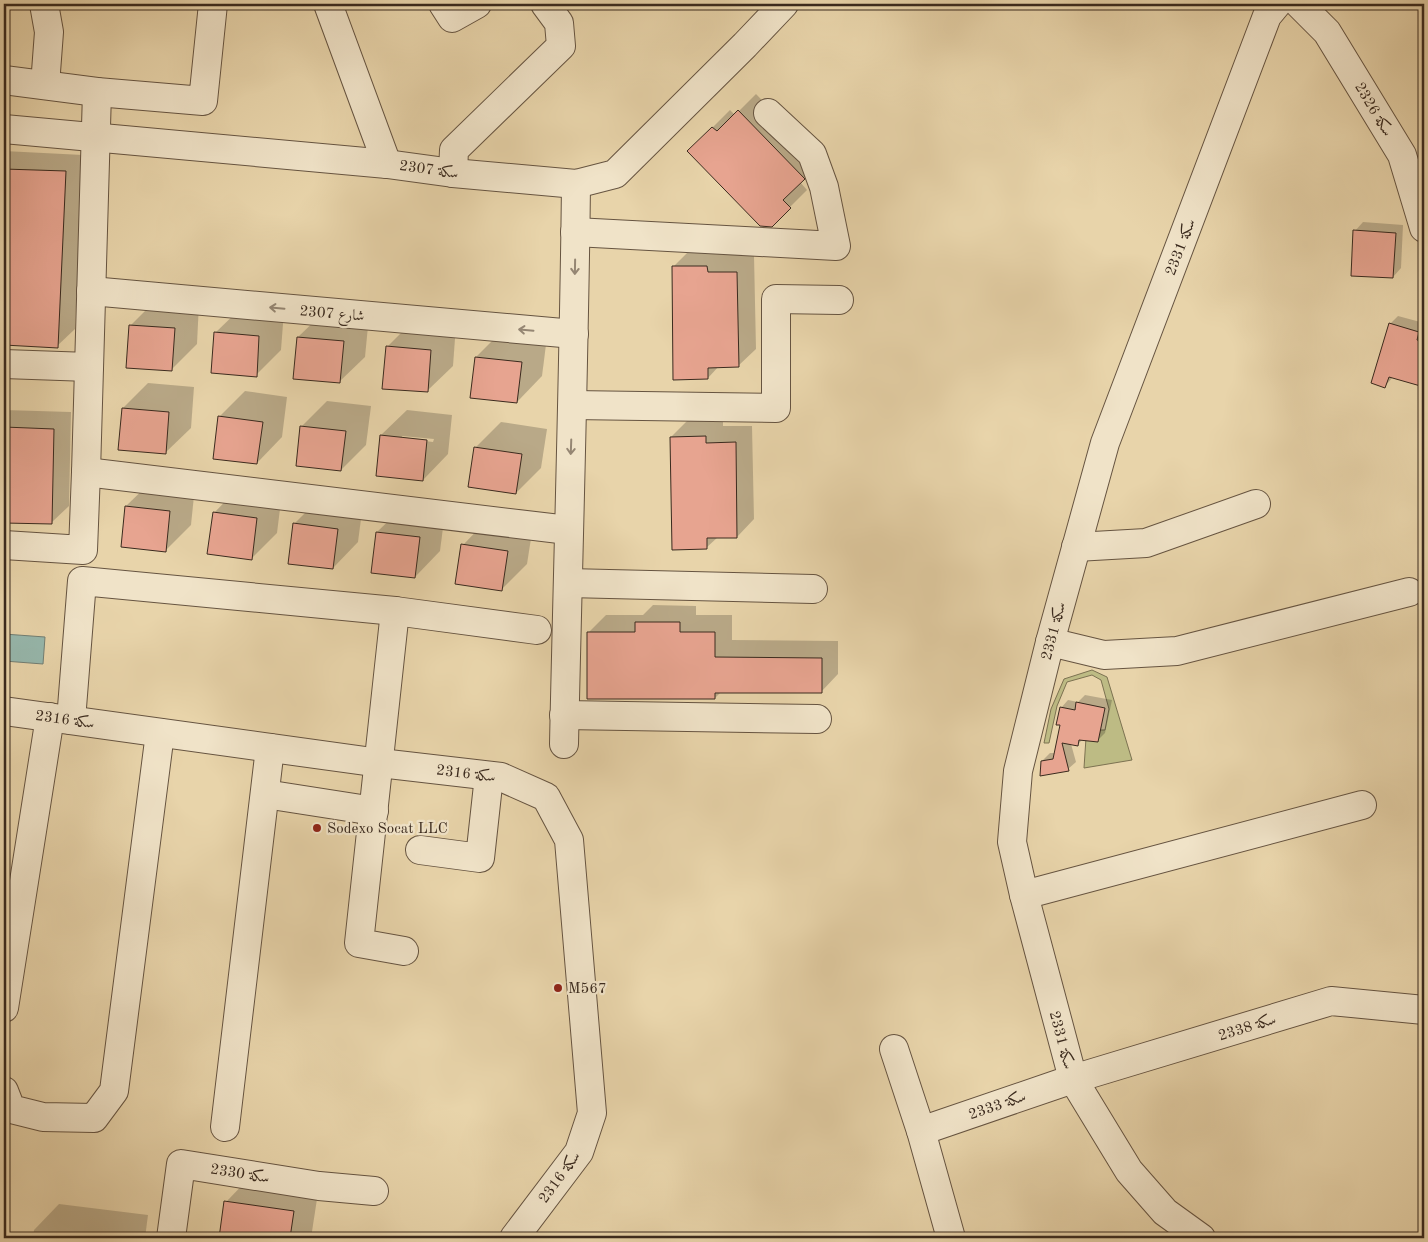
<svg xmlns="http://www.w3.org/2000/svg" width="1428" height="1242" font-family="'Old Standard TT',Amiri,serif">
  <style>
    .green { fill: #bdbb84; stroke: #7c7251 }
    .water { fill: #97b8ad; stroke: #727f74 }
    .shadow { fill: #0003; fill-rule: evenodd }
    .building { fill: #e7a490; stroke: #3a2a1e }
    .lines { fill: none; stroke-linecap: round; stroke-linejoin: round }
    .minor-casing { stroke: #665441; stroke-width: 30 }
    .minor { stroke: #f0e3c8; stroke-width: 28 }
    .oneway { stroke: #958673 }
    .poi-dot { fill: #8f2418; stroke: #f0e3c8; stroke-width: 2 }
    .labels { text-anchor: middle; stroke-width: 4.5; stroke-linejoin: round; paint-order: stroke }
    .street-label { font-size: 15px; fill: #3a2a1e; stroke: #f0e3c8 }
    .poi-label { font-size: 15px; fill: #3a2a1e; stroke: #f0e3c8; text-anchor: start }
  </style>
  <rect width="100%" height="100%" fill="#e8d4aa"/>
  <filter id="stains"><feTurbulence type="fractalNoise" baseFrequency=".004" numOctaves="4"/><feColorMatrix values="0 0 0 0 .2 0 0 0 0 .09 0 0 0 0 .02 0 0 0 .5 -.17"/></filter>
  <radialGradient id="worn" r=".72"><stop offset=".6" stop-color="#630" stop-opacity="0"/><stop offset="1" stop-color="#630" stop-opacity=".3"/></radialGradient>
  <path class="green" d="M 1092,670 L 1107,677 L 1132,760 L 1084,768 L 1086,738 L 1100,730 L 1105,730 L 1109,709 L 1101,680 L 1092,675 L 1067,682 L 1057,706 L 1049,743 L 1044,743 L 1051,709 L 1064,679 Z"/>
  <path class="water" d="M 4,634 L 45,637 L 43,664 L 4,661 Z"/>
  <g class="shadow">
    <path d="M 756,94 L 821,161 L 800,182 L 807,190 L 771,226 L 706,134 L 730,110 L 735,115 Z"/>
    <path d="M 4,151 L 83,155 L 75,329 L 57,346 L 4,344 Z"/>
    <path d="M 1363,222 L 1403,225 L 1401,268 L 1393,277 L 1355,231 Z"/>
    <path d="M 724,249 L 725,255 L 754,255 L 756,349 L 738,366 L 719,366 L 708,378 L 673,267 L 690,250 Z"/>
    <path d="M 156,300 L 199,303 L 197,344 L 171,370 L 130,326 Z"/>
    <path d="M 241,308 L 284,311 L 281,350 L 256,375 L 215,333 Z"/>
    <path d="M 324,312 L 369,316 L 365,357 L 339,382 L 298,337 Z"/>
    <path d="M 1398,316 L 1424,323 L 1424,386 L 1393,377 L 1385,386 L 1390,324 Z"/>
    <path d="M 412,322 L 456,325 L 453,366 L 427,391 L 387,347 Z"/>
    <path d="M 501,332 L 547,337 L 542,376 L 517,402 L 476,357 Z"/>
    <path d="M 148,383 L 194,387 L 191,428 L 165,453 L 123,408 Z"/>
    <path d="M 245,391 L 287,397 L 282,437 L 257,463 L 219,417 Z"/>
    <path d="M 327,401 L 371,406 L 366,445 L 341,470 L 302,426 Z"/>
    <path d="M 4,410 L 71,412 L 69,506 L 51,523 L 4,522 Z"/>
    <path d="M 407,410 L 452,415 L 448,454 L 423,480 L 381,435 ZM 402,436 L 434,439 L 433,442 L 402,438 Z"/>
    <path d="M 688,420 L 723,420 L 723,426 L 752,426 L 754,519 L 737,537 L 718,537 L 706,548 L 671,437 Z"/>
    <path d="M 501,422 L 547,429 L 541,468 L 516,493 L 475,448 Z"/>
    <path d="M 152,481 L 195,486 L 191,525 L 165,551 L 126,506 Z"/>
    <path d="M 239,487 L 282,493 L 277,533 L 251,559 L 214,513 Z"/>
    <path d="M 319,499 L 363,504 L 358,542 L 333,568 L 294,524 Z"/>
    <path d="M 403,507 L 445,512 L 440,551 L 415,577 L 377,532 Z"/>
    <path d="M 488,519 L 533,526 L 527,564 L 501,590 L 463,545 Z"/>
    <path d="M 653,605 L 696,606 L 696,615 L 732,615 L 732,640 L 838,641 L 838,674 L 821,692 L 722,691 L 715,698 L 588,633 L 606,615 L 643,615 Z"/>
    <path d="M 1085,695 L 1112,700 L 1105,733 L 1097,741 L 1083,739 L 1077,745 L 1071,744 L 1076,762 L 1068,769 L 1042,761 L 1050,753 L 1056,753 L 1062,724 L 1061,708 L 1068,700 L 1078,702 Z"/>
    <path d="M 251,1176 L 319,1186 L 311,1238 L 220,1238 L 226,1202 Z"/>
    <path d="M 59,1204 L 148,1215 L 145,1238 L 33,1238 L 34,1230 Z"/>
  </g>
  <g class="building">
    <path d="M 738,110 L 805,179 L 783,200 L 791,208 L 772,227 L 760,226 L 687,151 L 712,127 L 717,131 Z"/>
    <path d="M 4,169 L 66,171 L 58,348 L 4,345 Z"/>
    <path d="M 1353,230 L 1396,233 L 1393,278 L 1351,276 Z"/>
    <path d="M 672,266 L 707,266 L 708,272 L 737,272 L 739,367 L 708,368 L 708,379 L 673,380 Z"/>
    <path d="M 1389,323 L 1419,332 L 1417,340 L 1424,342 L 1424,387 L 1389,377 L 1385,388 L 1371,383 Z"/>
    <path d="M 129,325 L 175,328 L 172,371 L 126,368 Z"/>
    <path d="M 214,332 L 259,336 L 257,377 L 211,373 Z"/>
    <path d="M 297,337 L 344,341 L 340,383 L 293,379 Z"/>
    <path d="M 386,346 L 431,350 L 428,392 L 382,389 Z"/>
    <path d="M 475,357 L 522,362 L 517,403 L 470,398 Z"/>
    <path d="M 122,408 L 169,412 L 166,454 L 118,450 Z"/>
    <path d="M 218,416 L 263,422 L 257,464 L 213,459 Z"/>
    <path d="M 300,426 L 346,431 L 341,471 L 296,466 Z"/>
    <path d="M 4,427 L 54,429 L 52,524 L 4,523 Z"/>
    <path d="M 380,435 L 427,440 L 423,481 L 376,476 Z"/>
    <path d="M 706,436 L 706,443 L 736,442 L 737,538 L 707,538 L 707,549 L 672,550 L 670,437 Z"/>
    <path d="M 474,447 L 522,454 L 516,494 L 468,487 Z"/>
    <path d="M 125,506 L 170,511 L 166,552 L 121,547 Z"/>
    <path d="M 213,512 L 257,518 L 252,560 L 207,554 Z"/>
    <path d="M 293,523 L 338,529 L 333,569 L 288,564 Z"/>
    <path d="M 376,532 L 420,537 L 415,578 L 371,573 Z"/>
    <path d="M 461,544 L 508,551 L 502,591 L 455,584 Z"/>
    <path d="M 635,622 L 680,622 L 680,632 L 715,632 L 715,657 L 822,658 L 822,693 L 715,693 L 715,699 L 587,699 L 587,632 L 635,632 Z"/>
    <path d="M 1076,702 L 1105,708 L 1098,742 L 1079,740 L 1078,746 L 1062,743 L 1069,771 L 1040,776 L 1041,761 L 1053,759 L 1060,725 L 1056,725 L 1060,707 L 1075,710 Z"/>
    <path d="M 224,1201 L 294,1211 L 290,1238 L 219,1238 Z"/>
  </g>
  <g class="lines">
    <g class="minor-casing">
      <g id="minor">
        <path d="M 44,4 L 49,32 L 45,85"/>
        <path d="M 328,4 L 387,164"/>
        <path d="M 443,4 L 452,18 L 477,4"/>
        <path d="M 1299,4 L 1327,32 L 1402,155 L 1424,228"/>
        <path d="M 4,80 L 97,92 L 203,101 L 213,4"/>
        <path d="M 4,129 L 387,164 L 453,173 L 576,184 L 615,174 L 745,45 L 784,4"/>
        <path d="M 453,173 L 454,150 L 561,46 L 559,23 L 545,4"/>
        <path d="M 575,232 L 836,246 L 824,187 L 812,154 L 768,113"/>
        <path d="M 91,291 L 574,334"/>
        <path d="M 4,364 L 89,367"/>
        <path d="M 573,405 L 776,408 L 776,299 L 839,300"/>
        <path d="M 86,472 L 568,530"/>
        <path d="M 4,545 L 83,550 L 86,472 L 97,92"/>
        <path d="M 1076,547 L 1146,543 L 1256,504"/>
        <path d="M 568,583 L 813,589"/>
        <path d="M 395,611 L 359,943 L 404,951"/>
        <path d="M 1050,642 L 1104,655 L 1177,651 L 1409,592"/>
        <path d="M 4,711 L 380,763 L 501,777 L 546,797 L 569,840 L 592,1113 L 579,1152 L 514,1238"/>
        <path d="M 564,715 L 817,719"/>
        <path d="M 71,720 L 82,581 L 395,611 L 537,630"/>
        <path d="M 564,744 C 568,557 574,370 576,184"/>
        <path d="M 265,794 L 374,811"/>
        <path d="M 420,850 L 480,858 L 489,776"/>
        <path d="M 1024,895 L 1362,805"/>
        <path d="M 4,1008 L 50,717"/>
        <path d="M 894,1049 L 921,1131 L 951,1238"/>
        <path d="M 4,1091 L 11,1109 L 43,1117 L 94,1118 L 114,1091 L 160,733"/>
        <path d="M 225,1127 L 270,748"/>
        <path d="M 921,1131 L 1073,1079 L 1331,1001 L 1424,1010"/>
        <path d="M 171,1238 L 181,1164 L 319,1186 L 374,1191"/>
        <path d="M 1201,1238 L 1165,1212 L 1129,1171 L 1073,1079 L 1024,895 L 1012,842 L 1018,771 L 1050,642 L 1105,443 L 1267,16 L 1277,4"/>
      </g>
    </g>
    <use href="#minor" class="minor"/>
  </g>
  <defs><path id="oneway-shaft" d="M-6 0H5M1.5-3L5.5 0L1.5 3" fill="none" stroke-width="1.6" stroke-linecap="round" stroke-linejoin="round" transform="scale(1.25)"/></defs>
  <g class="oneway">
    <use href="#oneway-shaft" transform="translate(575 267) rotate(91)"/>
    <use href="#oneway-shaft" transform="translate(277 308) rotate(-175)"/>
    <use href="#oneway-shaft" transform="translate(526 330) rotate(-175)"/>
    <use href="#oneway-shaft" transform="translate(571 447) rotate(92)"/>
  </g>
  <g class="poi-dot">
    <circle cx="317" cy="828" r="5"/>
    <circle cx="558" cy="988" r="5"/>
  </g>
  <g class="labels">
    <g class="street-label">
      <text transform="translate(1374 109) rotate(59)" y="5">سكة 2326</text>
      <text transform="translate(429 169) rotate(8)" y="5">سكة 2307</text>
      <text transform="translate(1180 247) rotate(-69)" y="5">سكة 2331</text>
      <text transform="translate(332 313) rotate(5)" y="5">2307 شارع</text>
      <text transform="translate(1053 631) rotate(-75)" y="5">سكة 2331</text>
      <text transform="translate(65 719) rotate(8)" y="5">2316 سكة</text>
      <text transform="translate(466 773) rotate(7)" y="5">2316 سكة</text>
      <text transform="translate(1247 1027) rotate(-17)" y="5">سكة 2338</text>
      <text transform="translate(1062 1040) rotate(75)" y="5">سكة 2331</text>
      <text transform="translate(997 1105) rotate(-19)" y="5">سكة 2333</text>
      <text transform="translate(240 1173) rotate(9)" y="5">سكة 2330</text>
      <text transform="translate(559 1177) rotate(-54)" y="5">2316 سكة</text>
    </g>
    <g class="poi-label">
      <text x="327" y="833">Sodexo Socat LLC</text>
      <text x="568" y="993">M567</text>
    </g>
  </g>
  <rect width="1428" height="1242" fill="none" stroke="#e8d4aa" stroke-width="20"/>
  <rect x="5" y="5" width="1418" height="1232" fill="none" stroke="#3a2a1e" stroke-width="2.5"/>
  <rect x="10" y="10" width="1408" height="1222" fill="none" stroke="#3a2a1e"/>
  <rect width="100%" height="100%" filter="url(#stains)"/>
  <rect width="100%" height="100%" fill="url(#worn)"/>
</svg>
